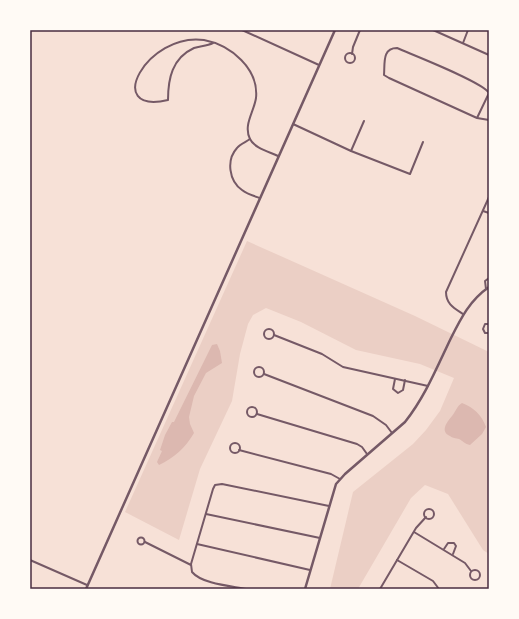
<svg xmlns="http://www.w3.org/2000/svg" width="519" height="619" font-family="Figtree,sans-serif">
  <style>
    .green { fill: #ebcfc5 }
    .water { fill: #dcb8b0 }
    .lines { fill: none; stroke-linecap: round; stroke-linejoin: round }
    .minor { stroke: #755966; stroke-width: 2 }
    .tertiary { stroke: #755966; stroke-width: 2.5 }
    .neatline { fill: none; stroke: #4a2c40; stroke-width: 1.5 }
  </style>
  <rect width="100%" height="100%" fill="#f7e1d7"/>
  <path class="green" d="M 247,241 L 415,316 L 489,352 L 489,554 L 483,550 L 448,494 L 425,485 L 411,498 L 358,589 L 330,589 L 353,492 L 413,444 L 426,430 L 440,411 L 454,378 L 420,364 L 356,350 L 301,322 L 266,308 L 253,315 L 248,324 L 240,354 L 232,401 L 200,469 L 179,540 L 125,512 Z"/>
  <g class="water">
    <path d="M 217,344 L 220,351 L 222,363 L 206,373 L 194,396 L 189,417 L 190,424 L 194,433 C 186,447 174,458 159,465 L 157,462 L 162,451 L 160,450 L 165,435 L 172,422 L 174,422 L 212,345 Z"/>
    <path d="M 462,403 C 473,407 482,415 486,427 L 482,434 L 470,445 C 465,444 463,441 459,439 C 456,438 452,438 450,436 C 439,431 448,421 452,416 C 456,411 457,406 462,403 Z"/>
  </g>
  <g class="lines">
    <g class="minor">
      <path d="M 242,30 L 319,65"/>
      <path d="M 433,30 L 489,55"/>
      <path d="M 213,43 C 207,46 200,46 194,48 C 172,58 168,79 168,100 C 102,115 147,32 204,40 C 231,45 259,69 256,98 C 254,112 243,125 250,139 C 254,148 270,152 278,156"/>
      <path d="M 463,43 L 468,30"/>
      <circle cx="350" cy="58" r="5"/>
      <path d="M 352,54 L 353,47 L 360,30"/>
      <path d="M 477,118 L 489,93 C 483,82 413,55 397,48 C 382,48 385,63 384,75 L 389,78 L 477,118 L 489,120"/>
      <path d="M 293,124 L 351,151 L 410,174 L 423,142"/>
      <path d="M 250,139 C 246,142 240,144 237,148 C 226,160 229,181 242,190 C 247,194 254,196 260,198"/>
      <path d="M 351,151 L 364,121"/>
      <path d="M 483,211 L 489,213"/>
      <path d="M 486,289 L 485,281 L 489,278"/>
      <path d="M 463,314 C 454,308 446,304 446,292 L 489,197"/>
      <path d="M 489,324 L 485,324 L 483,329 L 485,333 L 489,333"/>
      <circle cx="269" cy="334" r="5"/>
      <path d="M 274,335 L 322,354 L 343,367 L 428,386"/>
      <circle cx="259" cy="372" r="5"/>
      <path d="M 264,374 L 373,416 L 386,425 L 392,433"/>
      <path d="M 395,379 L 393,389 L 398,393 L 403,390 L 405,380"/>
      <circle cx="252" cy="412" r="5"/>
      <path d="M 257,414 L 357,444 L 362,447 L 367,454"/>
      <circle cx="235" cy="448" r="5"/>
      <path d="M 239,450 L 331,474 L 340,479"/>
      <circle cx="429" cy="514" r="5"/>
      <path d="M 206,514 L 320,538"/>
      <path d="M 414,532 L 465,563 L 471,571"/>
      <circle cx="141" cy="541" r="3.5"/>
      <path d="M 145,542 L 191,565"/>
      <path d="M 197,544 L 310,570"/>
      <path d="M 444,549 L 448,543 L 454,543 L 456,546 L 453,554"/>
      <path d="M 30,560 L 87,585"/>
      <path d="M 397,560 L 433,581 L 439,589"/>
      <circle cx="475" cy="575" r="5"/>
      <path d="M 246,589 C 231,586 202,584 192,572 L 191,564 L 213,489 L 215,485 L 222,484 L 329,506"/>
      <path d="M 380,589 L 416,528 L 426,517"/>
    </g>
    <g class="tertiary">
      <path d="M 86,589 L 335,30"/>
      <path d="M 305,589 L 336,484 L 345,474 L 405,422 C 425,397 437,367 451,338 C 461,318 470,300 489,287"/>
    </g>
  </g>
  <rect width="519" height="619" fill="none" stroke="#fffaf5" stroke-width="62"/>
  <rect x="31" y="31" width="457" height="557" class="neatline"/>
</svg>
